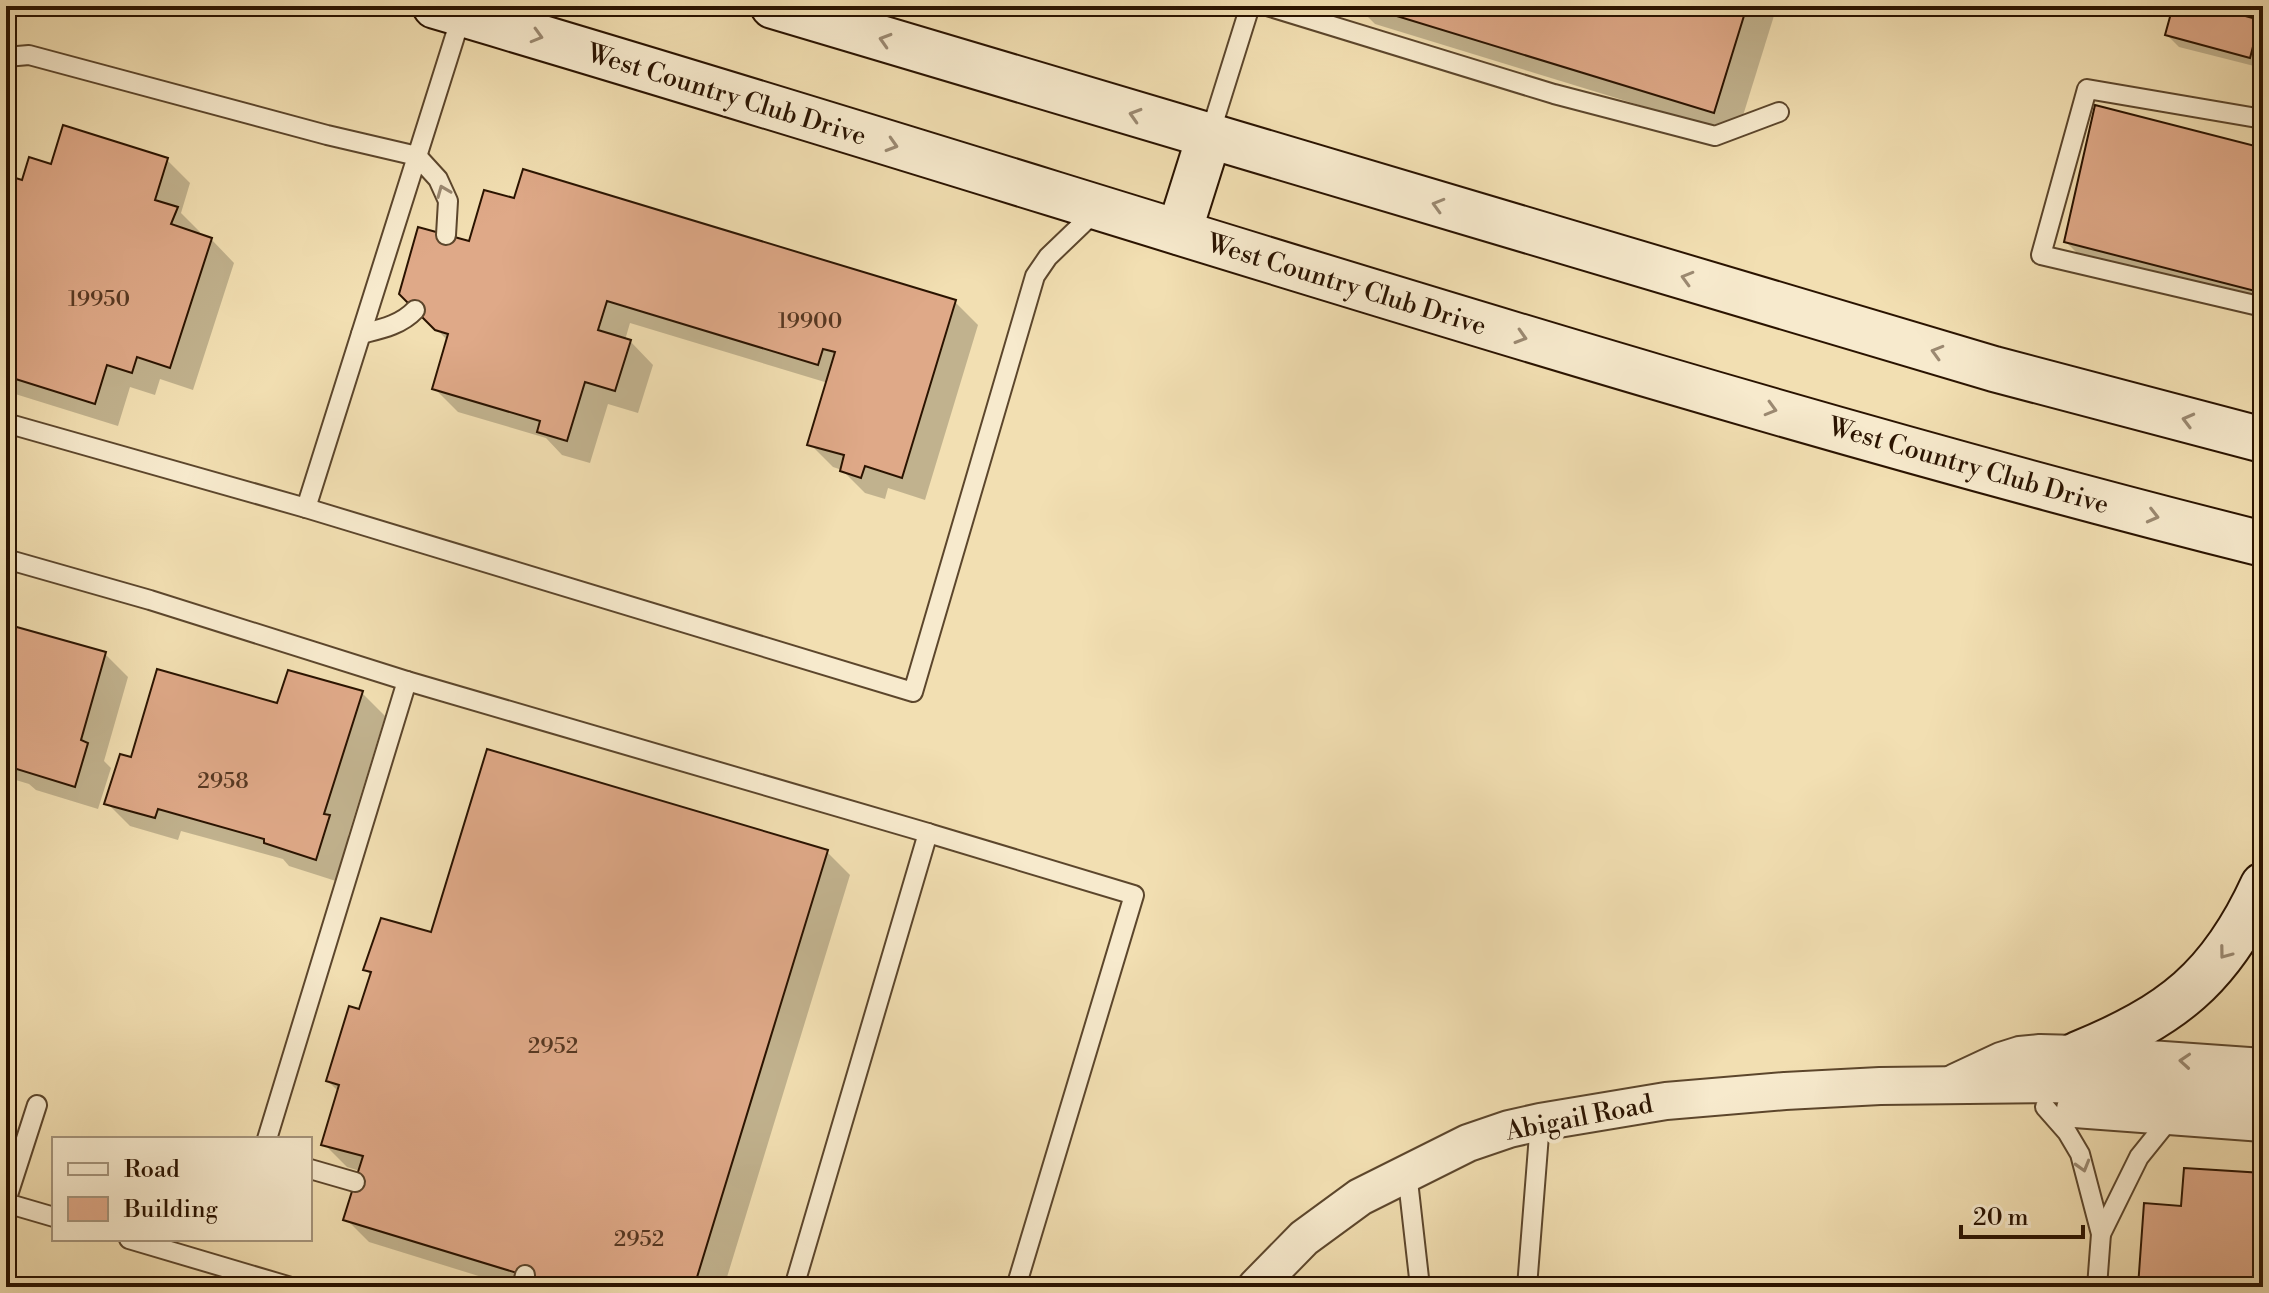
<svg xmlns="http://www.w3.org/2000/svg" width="2269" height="1293" font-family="'Libre Bodoni',serif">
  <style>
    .shadow { fill: #0003 }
    .building { fill: #dfa988; stroke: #2a1300; stroke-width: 2 }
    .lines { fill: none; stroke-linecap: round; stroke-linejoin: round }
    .lane-casing { stroke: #5c462c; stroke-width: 22 }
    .street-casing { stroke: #5c462c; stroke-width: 40 }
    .secondary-casing { stroke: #2a1300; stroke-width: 48 }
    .lane { stroke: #f7eacd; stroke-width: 18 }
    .street { stroke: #f7eacd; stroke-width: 36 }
    .secondary { stroke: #f7eacd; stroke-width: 44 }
    .oneway { stroke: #9b8971 }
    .labels { text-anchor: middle; stroke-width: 8; stroke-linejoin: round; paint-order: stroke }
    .number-label { font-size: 22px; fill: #573822 }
    .street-label { font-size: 26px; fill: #2a1300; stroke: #f7eacd }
  </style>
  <rect width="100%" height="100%" fill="#f2dfb2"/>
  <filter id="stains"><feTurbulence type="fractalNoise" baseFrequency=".0025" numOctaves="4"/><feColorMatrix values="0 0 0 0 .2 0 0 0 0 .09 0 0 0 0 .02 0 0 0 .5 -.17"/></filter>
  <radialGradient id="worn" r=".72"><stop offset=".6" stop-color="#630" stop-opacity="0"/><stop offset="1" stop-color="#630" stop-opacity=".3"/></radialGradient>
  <g class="shadow">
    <path d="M 1357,6 L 1777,6 L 1737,135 L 1375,24 Z"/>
    <path d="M 2175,6 L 2201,6 L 2258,21 L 2263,26 L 2262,68 L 2179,47 L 2167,35 Z"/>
    <path d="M 2263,150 L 2263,310 L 2089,265 L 2066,242 Z"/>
    <path d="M 167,160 L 190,183 L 181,213 L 200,232 L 198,235 L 211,239 L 234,263 L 193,390 L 160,379 L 155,395 L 130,387 L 118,426 L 12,393 L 6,387 L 6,177 L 23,182 L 52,167 Z"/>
    <path d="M 470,244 L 955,302 L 978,325 L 925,500 L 888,488 L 885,499 L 865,493 L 842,470 L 833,467 L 810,444 L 828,383 L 630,323 L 625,340 L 630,341 L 653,365 L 638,413 L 608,404 L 590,463 L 562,455 L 546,438 L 458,412 L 434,388 L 448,341 L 402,293 Z"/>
    <path d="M 6,626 L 105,654 L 128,677 L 104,761 L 111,768 L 98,809 L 36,790 L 29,784 L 6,777 Z"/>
    <path d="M 362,693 L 385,716 L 348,836 L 352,840 L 339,882 L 289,866 L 283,859 L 181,831 L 178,840 L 130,826 L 107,803 L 132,759 L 278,705 Z"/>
    <path d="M 827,852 L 850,875 L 724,1287 L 514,1287 L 369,1242 L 346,1219 L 360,1171 L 347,1167 L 324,1144 L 339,1092 L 328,1081 L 360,1011 L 372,976 L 365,969 L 432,934 Z"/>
  </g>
  <g class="building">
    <path d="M 1364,6 L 1747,6 L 1714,113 Z"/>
    <path d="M 2173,6 L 2209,6 L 2260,20 L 2250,58 L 2165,35 Z"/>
    <path d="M 2095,105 L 2263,148 L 2263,293 L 2064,242 Z"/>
    <path d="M 63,125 L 168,158 L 155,200 L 178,207 L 171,224 L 212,238 L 170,368 L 137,357 L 132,373 L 107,365 L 95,404 L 6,376 L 6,175 L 22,180 L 29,157 L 51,164 Z"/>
    <path d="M 523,169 L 956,300 L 902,478 L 865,466 L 861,478 L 840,471 L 844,455 L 807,445 L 835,352 L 823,349 L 818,365 L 607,301 L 598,330 L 631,340 L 615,391 L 585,382 L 567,441 L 537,432 L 540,421 L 432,389 L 448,334 L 435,330 L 399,294 L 418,227 L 469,241 L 484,190 L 514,198 Z"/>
    <path d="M 6,624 L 106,652 L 81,740 L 88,743 L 75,787 L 10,767 L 12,763 L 6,762 Z"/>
    <path d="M 157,669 L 277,703 L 288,670 L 363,691 L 324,814 L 330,815 L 316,860 L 264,843 L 264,839 L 158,809 L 155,818 L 104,804 L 120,754 L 131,757 Z"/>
    <path d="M 487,749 L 828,850 L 694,1287 L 563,1287 L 343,1220 L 363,1156 L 321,1145 L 339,1085 L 326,1081 L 349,1006 L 359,1009 L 371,972 L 363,970 L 381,918 L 431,932 Z"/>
    <path d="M 2184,1168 L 2263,1173 L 2263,1287 L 2138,1287 L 2144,1203 L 2181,1206 Z"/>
  </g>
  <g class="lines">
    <g class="lane-casing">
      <g id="lane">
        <path d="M 1267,6 L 1554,94 L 1715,136 L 1779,112"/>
        <path d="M 6,57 L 29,55 L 327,135 L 417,156 L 438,179 L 448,201 L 446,235"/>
        <path d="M 2263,119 L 2087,89 L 2041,255 L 2263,307"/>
        <path d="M 1209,137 L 1250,6"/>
        <path d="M 361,334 C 381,329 401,325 415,310"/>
        <path d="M 6,423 L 306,508 L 913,692 L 1035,276 L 1048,257 L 1099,208"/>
        <path d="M 306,508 L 462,14"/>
        <path d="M 6,559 L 150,600 L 407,681 L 928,833 L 794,1287"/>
        <path d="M 928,833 L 1134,895 L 1016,1287"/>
        <path d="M 2045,1107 L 2067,1132 L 2080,1154 L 2101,1234 L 2097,1287"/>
        <path d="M 267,1139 L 407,681"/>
        <path d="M 310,1169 L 355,1182"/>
        <path d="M 1407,1172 L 1420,1287"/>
        <path d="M 6,1201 L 37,1105"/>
        <path d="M 6,1203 L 54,1217"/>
        <path d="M 2101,1234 L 2139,1157 L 2172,1116"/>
        <path d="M 129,1239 L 291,1287"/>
        <path d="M 522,1287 L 525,1275"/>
        <path d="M 1527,1287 L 1540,1122"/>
      </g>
    </g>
    <g class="street-casing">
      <g id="street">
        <path d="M 1956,1082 L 2001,1061 L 2020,1055 L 2040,1053 L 2078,1054 L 2263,1067"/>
        <path d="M 2075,1109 L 2263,1123"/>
        <path d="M 1256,1287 L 1304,1238 L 1360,1197 L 1468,1143 L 1509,1129 L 1540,1122 L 1666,1101 L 1785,1091 L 1880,1086 L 2052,1084 L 2263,1095"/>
      </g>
    </g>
    <g class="secondary-casing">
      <g id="secondary">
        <path d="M 435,6 C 1045,185 1647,389 2263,544"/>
        <path d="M 773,6 L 1994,369 L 2263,440"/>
        <path d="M 1179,232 L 1209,137"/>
        <path d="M 2078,1054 C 2171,1016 2220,979 2263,885"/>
      </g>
    </g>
    <use href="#lane" class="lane"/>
    <use href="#street" class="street"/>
    <use href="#secondary" class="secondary"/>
  </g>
  <defs><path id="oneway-chevron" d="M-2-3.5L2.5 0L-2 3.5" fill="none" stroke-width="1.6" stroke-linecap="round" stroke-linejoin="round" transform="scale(2)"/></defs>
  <g class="oneway">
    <use href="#oneway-chevron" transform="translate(537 36) rotate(16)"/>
    <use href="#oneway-chevron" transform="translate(885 40) rotate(-163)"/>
    <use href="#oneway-chevron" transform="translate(1135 115) rotate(-163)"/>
    <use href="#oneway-chevron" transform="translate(892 145) rotate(17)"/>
    <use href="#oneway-chevron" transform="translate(443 191) rotate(-112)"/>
    <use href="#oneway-chevron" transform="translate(1438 205) rotate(-164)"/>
    <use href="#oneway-chevron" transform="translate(1687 278) rotate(-164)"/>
    <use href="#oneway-chevron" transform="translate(1521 337) rotate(17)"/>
    <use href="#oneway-chevron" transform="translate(1937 352) rotate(-164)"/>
    <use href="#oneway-chevron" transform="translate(1771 409) rotate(16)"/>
    <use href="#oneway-chevron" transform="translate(2188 420) rotate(-165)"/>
    <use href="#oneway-chevron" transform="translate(2153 516) rotate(14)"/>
    <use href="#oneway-chevron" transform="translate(2225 953) rotate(127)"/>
    <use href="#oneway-chevron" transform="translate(2185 1061) rotate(-176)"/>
    <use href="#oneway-chevron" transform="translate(2083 1166) rotate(74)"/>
  </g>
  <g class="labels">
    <g class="number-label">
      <text x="99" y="306">19950</text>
      <text x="810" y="328">19900</text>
      <text x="223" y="788">2958</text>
      <text x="553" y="1053">2952</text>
      <text x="639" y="1246">2952</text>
    </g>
    <g class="street-label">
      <text transform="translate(727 94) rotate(17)" y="9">West Country Club Drive</text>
      <text transform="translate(1347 284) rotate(17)" y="9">West Country Club Drive</text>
      <text transform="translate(1969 465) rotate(16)" y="9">West Country Club Drive</text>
      <text transform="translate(1579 1117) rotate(-11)" y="9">Abigail Road</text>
    </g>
  </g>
  <rect width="2269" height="1293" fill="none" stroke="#f2dfb2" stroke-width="32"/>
  <rect x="8" y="8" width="2253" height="1277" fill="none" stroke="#2a1300" stroke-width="4"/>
  <rect x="16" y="16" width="2237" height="1261" fill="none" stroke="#2a1300" stroke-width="2"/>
  <rect x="52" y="1137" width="260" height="104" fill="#f7eacd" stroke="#a5947b" stroke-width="2"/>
  <rect x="68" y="1163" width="40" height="12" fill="#f7eacd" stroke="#a5947b" stroke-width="2"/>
  <text x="124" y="1177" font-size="24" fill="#2a1300">Road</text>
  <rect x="68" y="1197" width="40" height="24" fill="#dfa988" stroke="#a5947b" stroke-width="2"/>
  <text x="124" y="1217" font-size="24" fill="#2a1300">Building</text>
  <path d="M1961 1225v12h122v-12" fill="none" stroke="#2a1300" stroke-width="4"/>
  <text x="1973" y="1225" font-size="24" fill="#2a1300" stroke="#f7eacd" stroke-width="6" paint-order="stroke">20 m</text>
  <rect width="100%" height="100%" filter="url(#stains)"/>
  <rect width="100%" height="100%" fill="url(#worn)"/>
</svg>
